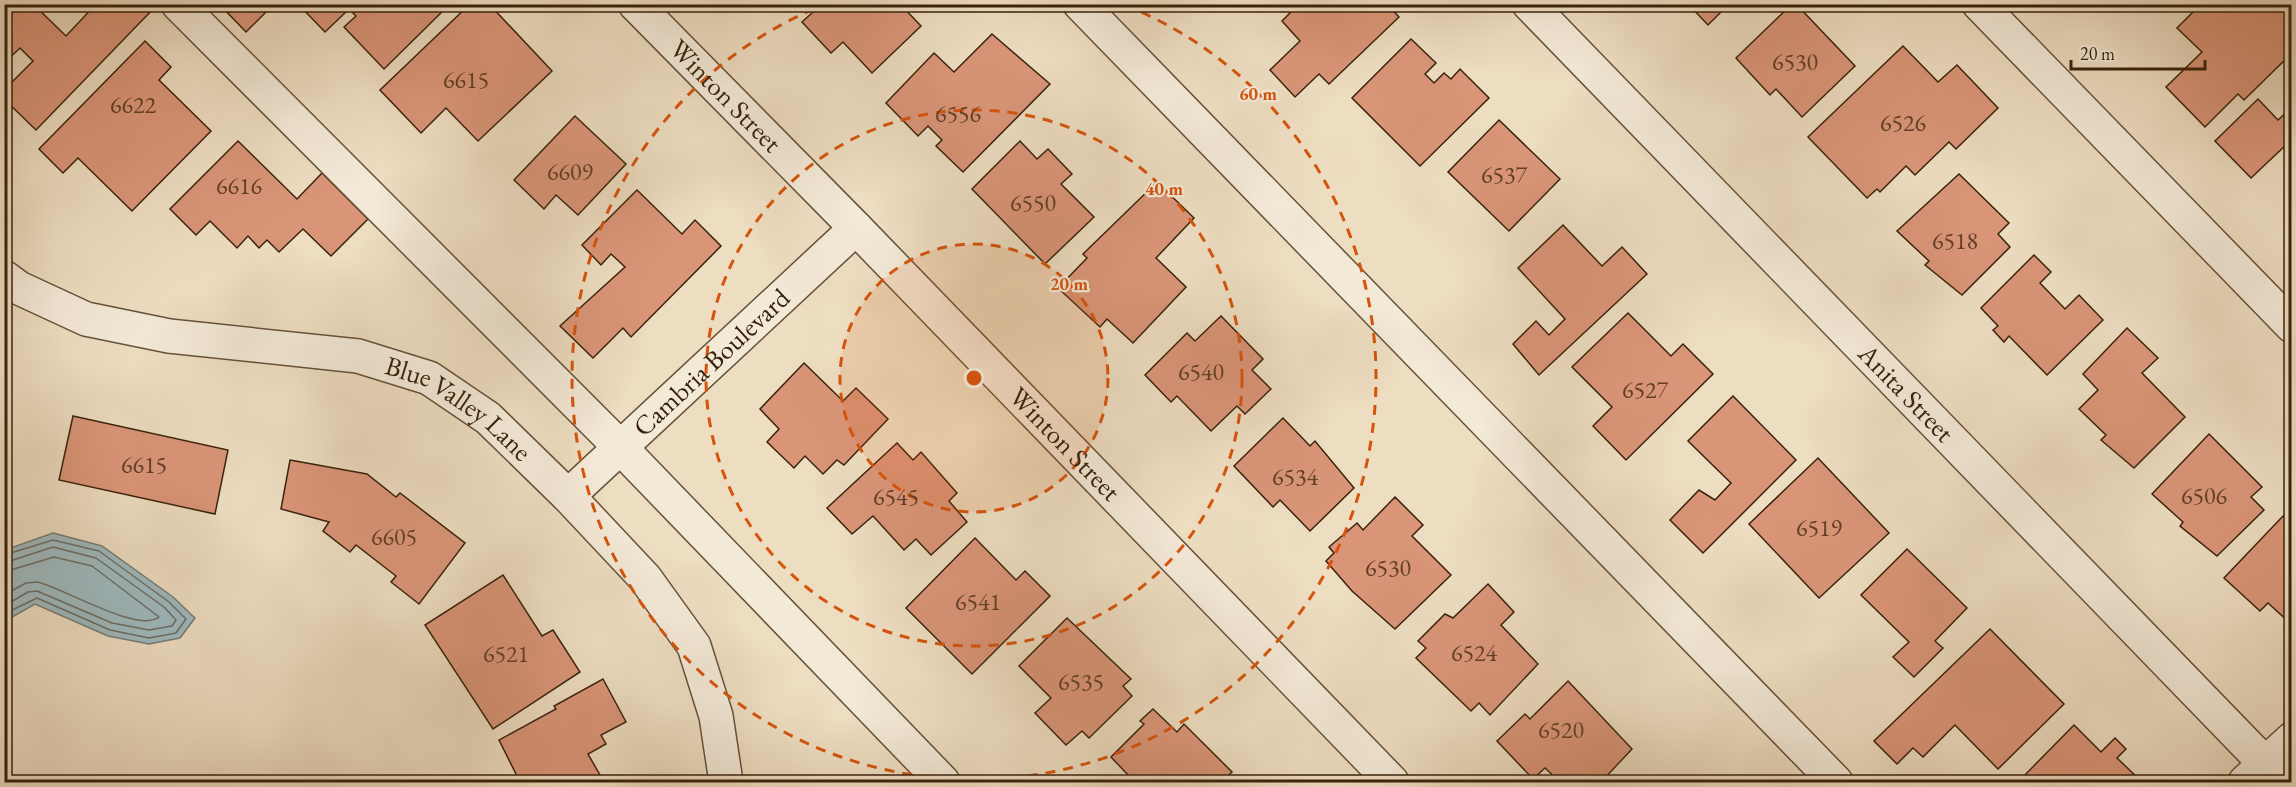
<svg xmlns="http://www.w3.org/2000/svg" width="2296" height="787" font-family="'EB Garamond',serif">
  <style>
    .water { fill: #9eb9be; stroke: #767d77; stroke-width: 1.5 }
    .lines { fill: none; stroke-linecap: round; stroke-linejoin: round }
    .shore { stroke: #6c6e65; stroke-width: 1.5 }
    .building { fill: #da9578; stroke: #39220c; stroke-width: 1.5 }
    .minor-casing { stroke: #665139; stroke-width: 36 }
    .minor { stroke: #f3e9d7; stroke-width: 33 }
    .ring { fill: none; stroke: #d6540c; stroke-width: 3; stroke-dasharray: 10 8 }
    .labels { text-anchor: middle; stroke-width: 4.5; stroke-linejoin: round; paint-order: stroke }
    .number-label { font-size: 24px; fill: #613f27 }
    .street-label { font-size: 27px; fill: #39220c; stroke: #f3e9d7 }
    .centre { fill: #d6540c; stroke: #f3e9d7; stroke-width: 3 }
    .ring-label { font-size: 18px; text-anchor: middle; font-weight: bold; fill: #d6540c; stroke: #f3e9d7; stroke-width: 4.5; stroke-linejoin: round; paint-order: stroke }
  </style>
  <rect width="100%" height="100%" fill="#edddc1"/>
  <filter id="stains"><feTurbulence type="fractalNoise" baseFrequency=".00333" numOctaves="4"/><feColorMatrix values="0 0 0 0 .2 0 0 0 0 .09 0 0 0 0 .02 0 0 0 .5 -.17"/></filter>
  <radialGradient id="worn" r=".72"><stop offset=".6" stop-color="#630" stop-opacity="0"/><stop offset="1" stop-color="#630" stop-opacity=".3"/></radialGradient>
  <path class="water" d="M 53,533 L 102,546 L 173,597 L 195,618 L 180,638 L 149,644 L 108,636 L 35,604 L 5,621 L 5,550 Z"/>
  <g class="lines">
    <g class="shore">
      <path d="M 4,555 L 53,540 L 99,551 L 169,602 L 186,619 L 176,633 L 149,638 L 110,630 L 37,598 L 4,614"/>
      <path d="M 4,563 L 53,547 L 96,558 L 164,607 L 176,620 L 172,626 L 149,630 L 112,623 L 37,591 L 28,592 L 4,606"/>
      <path d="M 4,572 L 54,557 L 92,566 L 159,617 C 138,634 62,587 37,582 L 26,583 L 4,595"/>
    </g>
  </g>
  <g class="building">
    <path d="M 13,4 L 33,4 L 66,36 L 96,4 L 157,5 L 36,130 L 4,99 L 4,90 L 33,61 L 20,48 L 4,63 L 4,14 Z"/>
    <path d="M 219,4 L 274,4 L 246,32 Z"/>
    <path d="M 298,4 L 450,4 L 384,69 L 344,27 L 356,16 L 349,9 L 325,32 Z"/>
    <path d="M 470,4 L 489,4 L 552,71 L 478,141 L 446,108 L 421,133 L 380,90 Z"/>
    <path d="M 805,4 L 886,4 L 889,7 L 892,4 L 900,4 L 921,26 L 872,73 L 843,42 L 831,53 L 802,22 L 813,12 Z"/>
    <path d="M 1282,4 L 1387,4 L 1399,17 L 1329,84 L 1319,74 L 1295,97 L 1270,70 L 1300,41 L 1282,21 L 1290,13 Z"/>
    <path d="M 1677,4 L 1729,4 L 1708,25 L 1689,5 L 1683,11 Z"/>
    <path d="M 1792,4 L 1796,4 L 1855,66 L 1802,117 L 1776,89 L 1770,95 L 1736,58 Z"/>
    <path d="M 2201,4 L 2292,4 L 2292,53 L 2244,100 L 2238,94 L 2205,127 L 2166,87 L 2202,52 L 2177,28 Z"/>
    <path d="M 992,34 L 1050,84 L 963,172 L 936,146 L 942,140 L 928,126 L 918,136 L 886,103 L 934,53 L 954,72 Z"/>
    <path d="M 1411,39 L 1436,63 L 1425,74 L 1434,83 L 1444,73 L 1451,79 L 1460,69 L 1489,98 L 1420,166 L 1352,98 Z"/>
    <path d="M 145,41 L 171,67 L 159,80 L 211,131 L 132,211 L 78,158 L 63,173 L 39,149 Z"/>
    <path d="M 1903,46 L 1938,82 L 1957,65 L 1998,108 L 1956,149 L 1949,142 L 1915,175 L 1906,166 L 1880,192 L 1877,189 L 1867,198 L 1808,137 Z"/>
    <path d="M 2258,99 L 2278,120 L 2292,107 L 2292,147 L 2288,143 L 2251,178 L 2215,141 Z"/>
    <path d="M 575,116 L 626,164 L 578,215 L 556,195 L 544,209 L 514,180 Z"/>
    <path d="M 1499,120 L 1560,179 L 1509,231 L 1448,172 Z"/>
    <path d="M 238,141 L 297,199 L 322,173 L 368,219 L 331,256 L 303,229 L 279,252 L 267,240 L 259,248 L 248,236 L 237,248 L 210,221 L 196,235 L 170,209 Z"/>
    <path d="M 1020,141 L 1037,159 L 1048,149 L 1072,174 L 1061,184 L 1094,217 L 1045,264 L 972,189 Z"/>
    <path d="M 1959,174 L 2009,223 L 1998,234 L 2010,247 L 1962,295 L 1925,265 L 1929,261 L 1897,231 Z"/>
    <path d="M 1157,182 L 1194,218 L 1156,258 L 1186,287 L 1133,343 L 1107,319 L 1100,327 L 1058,288 L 1087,258 L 1083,254 Z"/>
    <path d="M 637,190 L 682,234 L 695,220 L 721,246 L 631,337 L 623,328 L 593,358 L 560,326 L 625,267 L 611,254 L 601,265 L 582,245 Z"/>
    <path d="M 1563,225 L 1602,266 L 1622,247 L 1647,274 L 1539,375 L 1513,344 L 1536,321 L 1549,335 L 1565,319 L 1518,268 Z"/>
    <path d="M 2034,255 L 2051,272 L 2040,283 L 2065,309 L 2079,295 L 2103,320 L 2047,375 L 2009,336 L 2004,342 L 1993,330 L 1998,326 L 1981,308 Z"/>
    <path d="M 1628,313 L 1671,356 L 1683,344 L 1713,374 L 1626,460 L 1593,426 L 1612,407 L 1572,367 Z"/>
    <path d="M 1221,316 L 1263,359 L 1252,370 L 1271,389 L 1245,414 L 1237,406 L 1211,431 L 1177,396 L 1171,402 L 1145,375 L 1187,333 L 1195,341 Z"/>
    <path d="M 2127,328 L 2158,358 L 2142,373 L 2185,417 L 2134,468 L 2101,440 L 2106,435 L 2079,409 L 2098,390 L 2083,374 Z"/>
    <path d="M 804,363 L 843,401 L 856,388 L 888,419 L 844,465 L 837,460 L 823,474 L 805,456 L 794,468 L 767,442 L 779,429 L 760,409 Z"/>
    <path d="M 1733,396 L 1796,460 L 1703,553 L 1670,520 L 1699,490 L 1715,500 L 1731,483 L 1688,441 Z"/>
    <path d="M 73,416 L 228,450 L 215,514 L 59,480 Z"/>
    <path d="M 1283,418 L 1310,446 L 1315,441 L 1354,488 L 1310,531 L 1280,500 L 1273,507 L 1234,466 Z"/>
    <path d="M 2209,434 L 2262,487 L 2251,497 L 2264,510 L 2217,556 L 2180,526 L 2183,522 L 2152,494 Z"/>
    <path d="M 897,443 L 913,460 L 921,452 L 957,493 L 949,501 L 967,522 L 931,555 L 916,539 L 904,550 L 873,516 L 852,534 L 827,508 Z"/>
    <path d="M 1818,458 L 1889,533 L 1819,598 L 1749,524 Z"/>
    <path d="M 290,460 L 367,474 L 396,497 L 400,493 L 465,543 L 419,604 L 391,582 L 396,576 L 356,545 L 350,552 L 323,531 L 329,522 L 281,509 Z"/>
    <path d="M 1395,497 L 1423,525 L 1412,536 L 1451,575 L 1395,629 L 1352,591 L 1326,561 L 1334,553 L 1329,547 L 1357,523 L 1363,530 Z"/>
    <path d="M 2283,516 L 2292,526 L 2292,625 L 2268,603 L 2260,611 L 2224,578 Z"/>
    <path d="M 975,538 L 1016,580 L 1025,571 L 1050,596 L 972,674 L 906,608 Z"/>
    <path d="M 1907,549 L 1967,608 L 1935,641 L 1943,648 L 1914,677 L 1893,657 L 1909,642 L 1861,595 Z"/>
    <path d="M 503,575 L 542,636 L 553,630 L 580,672 L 493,729 L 425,625 Z"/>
    <path d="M 1488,584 L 1514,612 L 1501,625 L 1538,664 L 1490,715 L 1479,703 L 1471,711 L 1416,658 L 1426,648 L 1418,641 L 1445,614 L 1453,618 Z"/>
    <path d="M 1067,618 L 1131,679 L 1123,686 L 1132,696 L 1089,738 L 1082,731 L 1066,745 L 1035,713 L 1051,698 L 1019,666 Z"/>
    <path d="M 1990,629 L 2064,704 L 1998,769 L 1955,725 L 1923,757 L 1913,748 L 1897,764 L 1874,741 Z"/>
    <path d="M 603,679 L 626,722 L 601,735 L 606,744 L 588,754 L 604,782 L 520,782 L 499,740 L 556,709 L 554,706 Z"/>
    <path d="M 1568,681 L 1632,749 L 1601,782 L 1560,782 L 1545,768 L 1533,779 L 1497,741 L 1525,714 L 1530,719 Z"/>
    <path d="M 1153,709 L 1177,732 L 1184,724 L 1232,772 L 1221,782 L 1123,782 L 1129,776 L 1111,757 L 1144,724 L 1140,721 Z"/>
    <path d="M 2074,725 L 2101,752 L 2115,738 L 2126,749 L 2117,758 L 2141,781 L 2018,782 Z"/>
  </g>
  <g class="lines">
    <g class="minor-casing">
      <g id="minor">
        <path d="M 178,4 L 621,448 L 943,782"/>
        <path id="s1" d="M 635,4 L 856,228 L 1392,782"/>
        <path d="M 1080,4 L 1836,782"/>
        <path id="s2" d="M 1529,4 L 2283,782"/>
        <path d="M 1979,4 L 2292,326"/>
        <path id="s3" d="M 4,277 L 19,288 L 86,319 L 169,336 L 358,356 L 429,378 L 488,418 L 568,496 L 645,578 L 694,646 L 716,716 L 726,782"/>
        <path id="s4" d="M 568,496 L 856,228"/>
        <path d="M 2245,782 L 2292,739"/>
      </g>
    </g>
    <use href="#minor" class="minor"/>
  </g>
  <circle cx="974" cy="378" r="134" fill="#d6540c" fill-opacity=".12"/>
  <g class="ring">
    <circle cx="974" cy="378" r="134"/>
    <circle cx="974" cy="378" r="268"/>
    <path d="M1125 5A402 402 0 1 1 823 5"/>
  </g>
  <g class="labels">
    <g class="number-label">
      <text x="1795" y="70">6530</text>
      <text x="466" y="88">6615</text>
      <text x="133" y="113">6622</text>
      <text x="958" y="122">6556</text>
      <text x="1903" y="131">6526</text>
      <text x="570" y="180">6609</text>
      <text x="1504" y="183">6537</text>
      <text x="239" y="194">6616</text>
      <text x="1033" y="211">6550</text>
      <text x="1955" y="249">6518</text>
      <text x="1201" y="380">6540</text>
      <text x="1645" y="398">6527</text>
      <text x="144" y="473">6615</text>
      <text x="1295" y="485">6534</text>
      <text x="2204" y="504">6506</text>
      <text x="896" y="505">6545</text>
      <text x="1819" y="536">6519</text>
      <text x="394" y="545">6605</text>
      <text x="1388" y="576">6530</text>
      <text x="978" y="610">6541</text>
      <text x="1474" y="661">6524</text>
      <text x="506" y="662">6521</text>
      <text x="1081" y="690">6535</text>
      <text x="1561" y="738">6520</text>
    </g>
    <g class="street-label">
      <text dy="9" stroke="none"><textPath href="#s1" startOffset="129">Winton Street</textPath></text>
      <text dy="9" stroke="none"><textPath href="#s4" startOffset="196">Cambria Boulevard</textPath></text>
      <text dy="9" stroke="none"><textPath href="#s2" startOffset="542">Anita Street</textPath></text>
      <text dy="9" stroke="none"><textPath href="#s3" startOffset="482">Blue Valley Lane</textPath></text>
      <text dy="9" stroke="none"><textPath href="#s1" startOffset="615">Winton Street</textPath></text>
    </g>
  </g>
  <circle cx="974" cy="378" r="9" class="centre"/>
  <g class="ring-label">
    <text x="1258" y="100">60 m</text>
    <text x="1164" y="195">40 m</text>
    <text x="1069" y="290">20 m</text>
  </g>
  <rect width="2296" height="787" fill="none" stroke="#edddc1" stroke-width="24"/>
  <rect x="6" y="6" width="2284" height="775" fill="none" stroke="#39220c" stroke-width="3"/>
  <rect x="12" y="12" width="2272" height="763" fill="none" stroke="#39220c" stroke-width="1.5"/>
  <path d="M2071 60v9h134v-9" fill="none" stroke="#39220c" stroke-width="3"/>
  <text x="2080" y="60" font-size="18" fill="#39220c" stroke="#f3e9d7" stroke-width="4.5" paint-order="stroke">20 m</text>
  <rect width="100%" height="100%" filter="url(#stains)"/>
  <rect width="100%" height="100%" fill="url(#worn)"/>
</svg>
